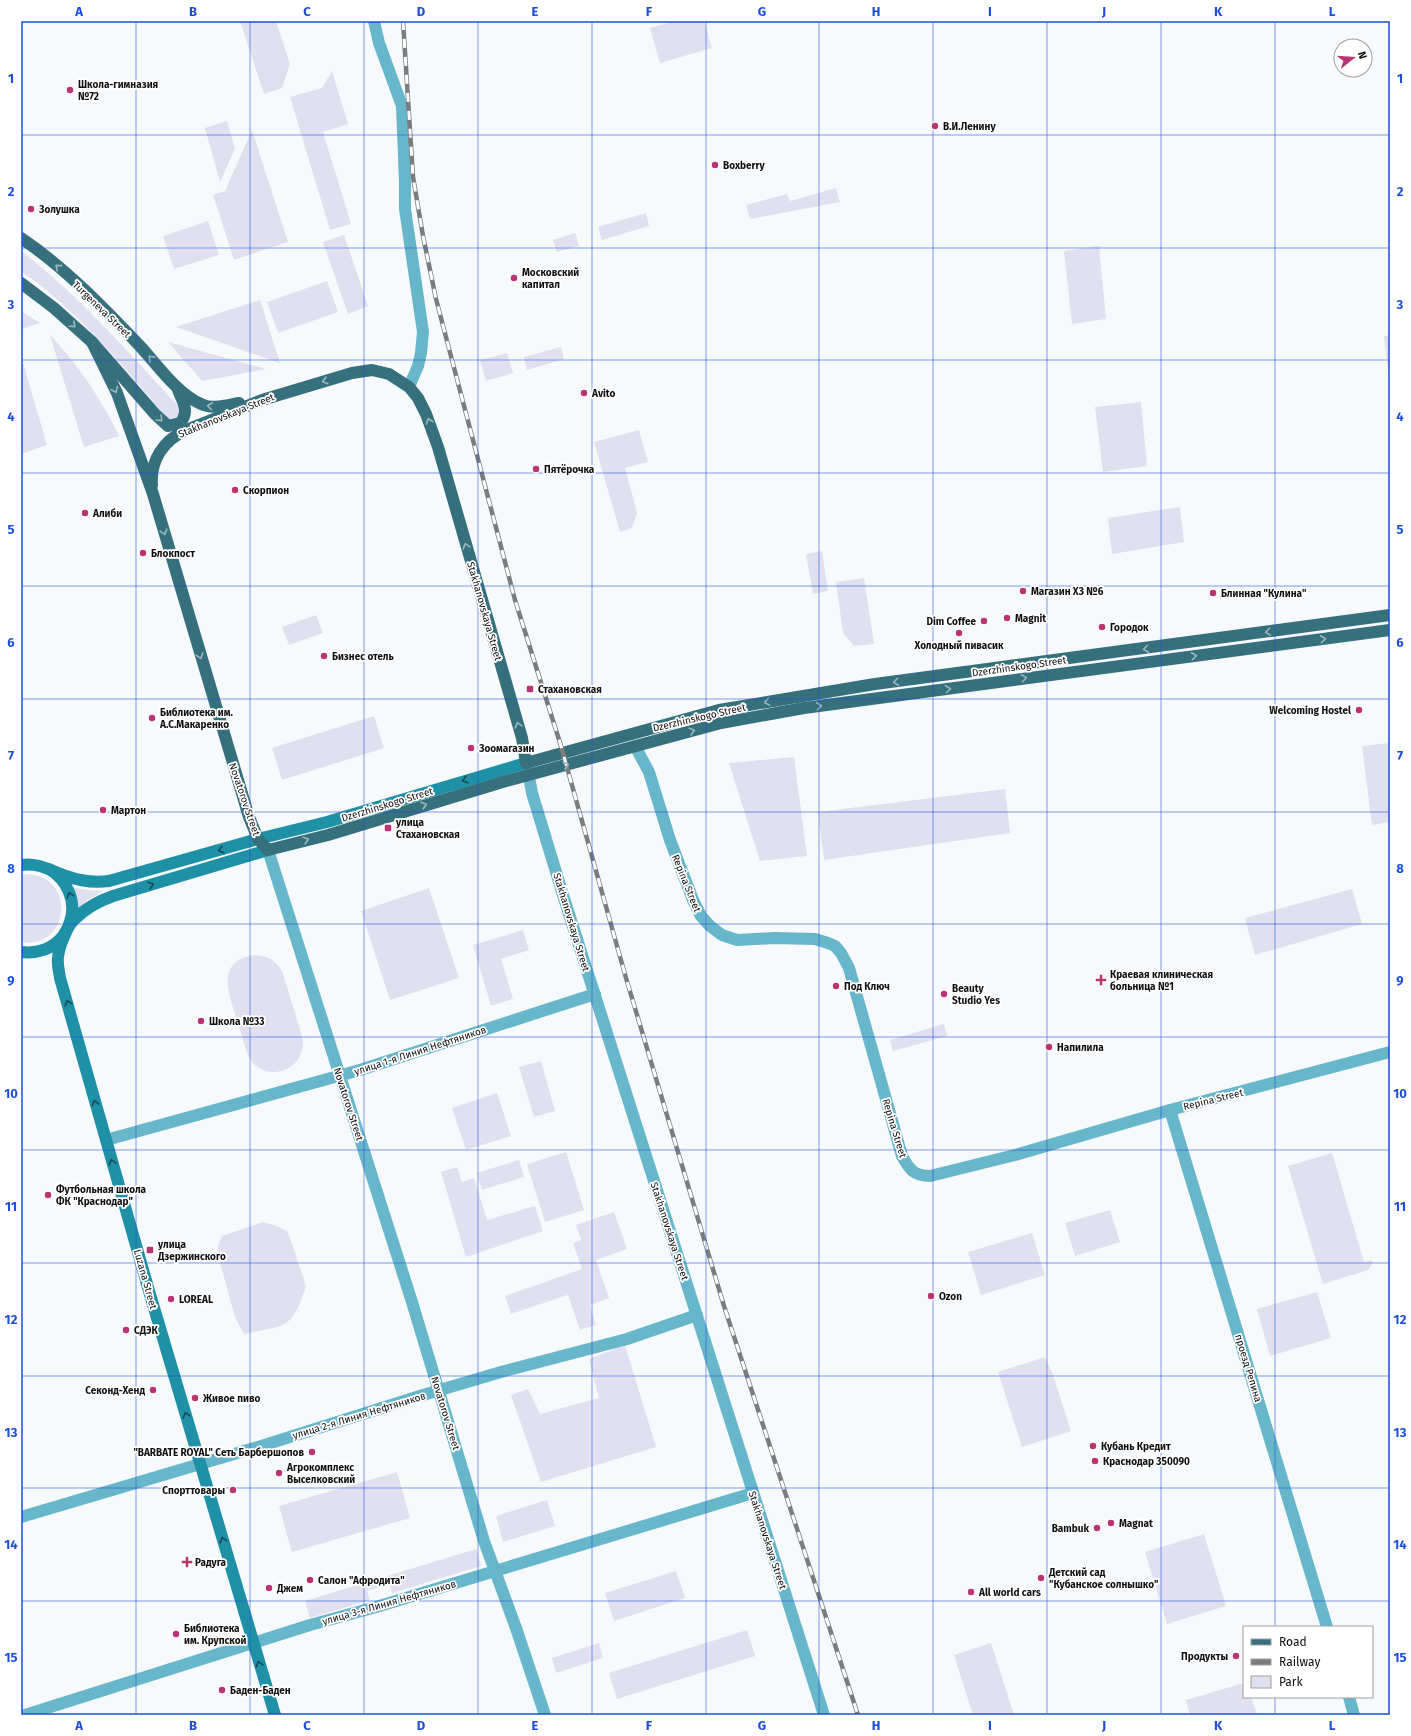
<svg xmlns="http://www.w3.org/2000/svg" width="1411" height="1736" font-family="'Fira Sans',sans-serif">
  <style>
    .green { fill: #e0e0f1 }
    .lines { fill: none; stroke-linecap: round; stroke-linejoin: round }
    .minor { stroke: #67b6c9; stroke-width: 12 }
    .tertiary { stroke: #67b6c9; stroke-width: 12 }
    .secondary { stroke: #1f91a7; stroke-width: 12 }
    .primary { stroke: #37707d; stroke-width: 12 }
    .rail-casing { stroke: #7a7c7d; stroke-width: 4.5 }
    .rail { stroke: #fff; stroke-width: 3; stroke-dasharray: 9; stroke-linecap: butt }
    .oneway { stroke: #9bb8be }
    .oneway2 { stroke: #164a54 }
    .grid { fill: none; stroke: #1d4ed8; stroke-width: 1; stroke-opacity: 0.55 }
    .poi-dot { fill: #ba3373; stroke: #fff; stroke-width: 1.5 }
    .labels { text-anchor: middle; stroke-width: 3.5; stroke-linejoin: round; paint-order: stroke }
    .poi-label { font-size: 10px; font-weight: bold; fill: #0f0f10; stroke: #fff; text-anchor: start }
    .street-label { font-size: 10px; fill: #0f0f10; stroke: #fff }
    .neatline { fill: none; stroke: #1d4ed8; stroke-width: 1.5 }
    .grid-label { font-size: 13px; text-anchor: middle; font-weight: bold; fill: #1d4ed8 }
  </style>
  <rect width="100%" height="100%" fill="#f7fafc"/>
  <g class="green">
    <path d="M 240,21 L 276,21 L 290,64 L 282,88 L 264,94 Z"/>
    <path d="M 676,21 L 704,21 L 712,48 L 660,63 L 650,28 Z"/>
    <path d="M 332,71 L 348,124 L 323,132 L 351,224 L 330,230 L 290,97 L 322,88 Z"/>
    <path d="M 227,121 L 235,149 L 220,182 L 205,128 Z"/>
    <path d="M 252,130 L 288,242 L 234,260 L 213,195 L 225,191 Z"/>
    <path d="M 836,188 L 840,202 L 750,219 L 746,205 L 787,194 L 790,201 Z"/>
    <path d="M 646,213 L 649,226 L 602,240 L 598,227 Z"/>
    <path d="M 208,221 L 219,255 L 174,269 L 163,236 Z"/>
    <path d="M 575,233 L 579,246 L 557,252 L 553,240 Z"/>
    <path d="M 344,235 L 368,306 L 348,314 L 323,242 Z"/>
    <path d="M 1099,246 L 1106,319 L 1072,324 L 1064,251 Z"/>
    <path d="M 21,251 C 80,296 129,353 180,408 L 181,411 L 174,422 L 168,419 C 124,367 77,310 21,271 Z"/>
    <path d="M 327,281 L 338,312 L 278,333 L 267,302 Z"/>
    <path d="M 260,300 L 280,363 L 176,327 Z"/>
    <path d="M 21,311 L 40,323 L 21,329 Z"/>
    <path d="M 50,335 C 79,365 101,399 119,436 L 84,447 Z"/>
    <path d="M 1390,335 L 1390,388 L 1384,336 Z"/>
    <path d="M 168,342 L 266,369 L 202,381 Z"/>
    <path d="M 561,347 L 564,359 L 527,370 L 524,357 Z"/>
    <path d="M 507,353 L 513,373 L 486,381 L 480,360 Z"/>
    <path d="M 21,356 L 47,445 L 21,454 Z"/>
    <path d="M 1141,402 L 1147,466 L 1103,472 L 1095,407 Z"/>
    <path d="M 639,430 L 648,462 L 625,468 L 637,513 L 632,528 L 620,532 L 594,442 Z"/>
    <path d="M 1180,507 L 1184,542 L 1112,554 L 1108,518 Z"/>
    <path d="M 822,551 L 828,591 L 813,594 L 806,554 Z"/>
    <path d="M 864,578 L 874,644 L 854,646 L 843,633 L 836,582 Z"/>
    <path d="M 316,615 L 323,633 L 289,645 L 282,627 Z"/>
    <path d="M 374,716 L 384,748 L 282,780 L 272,748 Z"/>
    <path d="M 1390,743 L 1390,822 L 1372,825 L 1362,746 Z"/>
    <path d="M 794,757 L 807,856 L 760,861 L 729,763 Z"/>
    <path d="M 1005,789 L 1010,833 L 824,860 L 818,812 Z"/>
    <path d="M 27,874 C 78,877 69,950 21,942 L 21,875 Z"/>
    <path d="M 71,887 L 86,890 L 103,891 L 88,900 L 77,910 Z"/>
    <path d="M 429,888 L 459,978 L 390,1000 L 361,911 Z"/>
    <path d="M 1352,889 L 1362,924 L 1255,955 L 1245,918 Z"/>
    <path d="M 523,930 L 529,950 L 501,959 L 513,999 L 491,1006 L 473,945 Z"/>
    <path d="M 253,955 C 267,955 278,961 283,974 L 302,1036 C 310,1072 260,1087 247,1053 C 243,1040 239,1027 235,1014 C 227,989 218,962 253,955 Z"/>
    <path d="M 944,1024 L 947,1036 L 893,1051 L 890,1040 Z"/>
    <path d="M 541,1061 L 555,1111 L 534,1117 L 519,1067 Z"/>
    <path d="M 497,1093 L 511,1136 L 466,1150 L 452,1108 Z"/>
    <path d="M 566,1152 L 584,1210 L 545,1222 L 527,1164 Z"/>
    <path d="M 1332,1153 L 1364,1262 L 1372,1260 L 1373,1262 L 1368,1270 L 1323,1284 L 1288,1166 Z"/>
    <path d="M 519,1160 L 524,1177 L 482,1190 L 477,1173 Z"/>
    <path d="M 457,1167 L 462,1182 L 474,1178 L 487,1220 L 535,1206 L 543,1231 L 466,1257 L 441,1172 Z"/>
    <path d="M 1110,1210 L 1120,1242 L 1075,1256 L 1065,1223 Z"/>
    <path d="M 614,1212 L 627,1249 L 596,1260 L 609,1298 L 590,1305 L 596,1325 L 580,1330 L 568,1295 L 511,1314 L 505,1296 L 582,1269 L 573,1243 L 581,1240 L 576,1225 Z"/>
    <path d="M 263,1222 L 277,1226 L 288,1232 L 306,1286 C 292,1331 285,1325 244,1334 L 235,1317 L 219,1259 L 218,1245 L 222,1236 Z"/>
    <path d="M 1032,1233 L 1045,1275 L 981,1295 L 968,1252 Z"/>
    <path d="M 1317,1292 L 1331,1338 L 1270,1356 L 1257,1309 Z"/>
    <path d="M 625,1345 L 656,1447 L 541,1482 L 511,1395 L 528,1389 L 540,1414 L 599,1398 L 589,1359 Z"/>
    <path d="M 1045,1357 L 1053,1375 L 1071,1431 L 1022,1447 L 998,1372 Z"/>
    <path d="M 397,1472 L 410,1518 L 292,1552 L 279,1506 Z"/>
    <path d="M 547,1500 L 555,1526 L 503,1542 L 496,1516 Z"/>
    <path d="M 1204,1534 L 1226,1606 L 1167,1624 L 1145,1552 Z"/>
    <path d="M 476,1549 L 481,1566 L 392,1593 L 389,1584 L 367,1591 L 370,1600 L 310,1618 L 305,1601 Z"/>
    <path d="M 676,1571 L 685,1598 L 614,1621 L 605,1593 Z"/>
    <path d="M 747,1630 L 755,1656 L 617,1699 L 609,1673 Z"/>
    <path d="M 599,1643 L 603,1658 L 556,1673 L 552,1658 Z"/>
    <path d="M 991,1643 L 1014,1715 L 973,1715 L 954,1655 Z"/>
    <path d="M 1244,1683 L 1244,1697 L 1251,1697 L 1257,1715 L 1190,1715 L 1186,1700 Z"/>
  </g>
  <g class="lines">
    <g class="minor">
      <path d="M 374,21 L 379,43 L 402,106 L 405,182 L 405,209 L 423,332 L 421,353 L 418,366 L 409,387"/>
      <path d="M 268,850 L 412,1302 L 484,1541 L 516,1628 L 545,1715"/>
      <path d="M 1170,1110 L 1327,1627"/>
      <path d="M 106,1140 L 360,1070 L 595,994"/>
      <path d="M 21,1517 L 258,1447 L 423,1395 L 501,1372 L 627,1339 L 697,1315"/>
      <path d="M 1349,1697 L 1354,1715"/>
      <path d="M 25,1715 L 310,1625 L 376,1607 L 753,1493"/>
    </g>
    <g class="tertiary">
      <path d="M 635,746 L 649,772 L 670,840 L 693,900 L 701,916 L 710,926 L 722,935 L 737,940 L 775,938 L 815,939 L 828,943 L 835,946 L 841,953 L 849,968 L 902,1156 C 909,1169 914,1176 930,1176 L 1015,1155 L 1170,1110 L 1390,1052"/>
      <path d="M 527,766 L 532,793 L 563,895 L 824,1715"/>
    </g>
    <g class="secondary">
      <path d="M 21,865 C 38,862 51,871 66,876 C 80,881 94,883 109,881 L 258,839 L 327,822 L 526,763"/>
      <path d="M 49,869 C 67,880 77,901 70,922 C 66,934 59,944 58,957 C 57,964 59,971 60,978 L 149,1291 L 275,1715"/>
      <path d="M 21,952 C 37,954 53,949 63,936 C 67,930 70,923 76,918 C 87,907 99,901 113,896 L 268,850"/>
    </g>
    <g class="primary">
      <path d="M 21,238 C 64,267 102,306 138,344 C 157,364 175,392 201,404 C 213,410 227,405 239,403"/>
      <path d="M 21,283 L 54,308 L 92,342 L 155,414 L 168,426 L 180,423 C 190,412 183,402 178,390"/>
      <path d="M 92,342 L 117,393 L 153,494 L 249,817 L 258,839 L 268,850 L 328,835 L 506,781 L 721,723 L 804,708 L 1390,630"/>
      <path d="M 152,485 C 150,460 164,440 186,430 L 262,400 L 352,373 L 372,370 L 389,374 L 409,387 L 418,398 L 426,414 L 438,447 L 522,738 L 526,763 L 719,710 L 875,684 L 1390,615"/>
    </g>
    <g class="rail-casing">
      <path id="rail" d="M 403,21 L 413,177 L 423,236 L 436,299 L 515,600 L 561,746 L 626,978 L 724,1306 L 858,1715"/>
    </g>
    <use href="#rail" class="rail"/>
  </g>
  <defs><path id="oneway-chevron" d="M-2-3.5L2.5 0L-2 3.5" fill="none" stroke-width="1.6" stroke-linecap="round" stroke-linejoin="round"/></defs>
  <g class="oneway">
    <use href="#oneway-chevron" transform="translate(58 267) rotate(-139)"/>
    <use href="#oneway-chevron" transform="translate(73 325) rotate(42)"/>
    <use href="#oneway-chevron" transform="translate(151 358) rotate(-133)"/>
    <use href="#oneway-chevron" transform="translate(325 381) rotate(164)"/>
    <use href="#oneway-chevron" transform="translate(115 390) rotate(65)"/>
    <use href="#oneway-chevron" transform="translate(210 406) rotate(-173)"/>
    <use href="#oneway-chevron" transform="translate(160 419) rotate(45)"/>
    <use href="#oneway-chevron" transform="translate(429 421) rotate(-109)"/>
    <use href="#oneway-chevron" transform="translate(164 532) rotate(73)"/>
    <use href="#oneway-chevron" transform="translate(466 546) rotate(-106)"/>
    <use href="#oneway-chevron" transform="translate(1268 632) rotate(172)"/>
    <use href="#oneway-chevron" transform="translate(1323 639) rotate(-7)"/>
    <use href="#oneway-chevron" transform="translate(1146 649) rotate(172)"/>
    <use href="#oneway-chevron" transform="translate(200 656) rotate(74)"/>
    <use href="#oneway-chevron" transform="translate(1194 656) rotate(-7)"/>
    <use href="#oneway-chevron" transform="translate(1024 678) rotate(-8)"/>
    <use href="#oneway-chevron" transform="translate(896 682) rotate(173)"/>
    <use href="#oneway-chevron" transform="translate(948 689) rotate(-8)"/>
    <use href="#oneway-chevron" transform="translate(767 702) rotate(170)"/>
    <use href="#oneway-chevron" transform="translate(819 706) rotate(-8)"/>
    <use href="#oneway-chevron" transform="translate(518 725) rotate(-107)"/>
    <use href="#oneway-chevron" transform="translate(692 731) rotate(-15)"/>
    <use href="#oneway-chevron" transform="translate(566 765) rotate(-16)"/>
    <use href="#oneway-chevron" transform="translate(424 805) rotate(-17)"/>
    <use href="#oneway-chevron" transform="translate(306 840) rotate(-15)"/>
  </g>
  <g class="oneway2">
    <use href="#oneway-chevron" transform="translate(465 780) rotate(163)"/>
    <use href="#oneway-chevron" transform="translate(221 850) rotate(164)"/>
    <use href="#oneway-chevron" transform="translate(151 885) rotate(-16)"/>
    <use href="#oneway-chevron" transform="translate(70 895) rotate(-108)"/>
    <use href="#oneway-chevron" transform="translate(68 1003) rotate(-106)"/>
    <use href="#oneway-chevron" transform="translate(95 1103) rotate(-105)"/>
    <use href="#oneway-chevron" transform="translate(112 1162) rotate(-106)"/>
    <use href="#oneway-chevron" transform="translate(186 1415) rotate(-107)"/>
    <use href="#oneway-chevron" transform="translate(223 1540) rotate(-106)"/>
    <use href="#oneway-chevron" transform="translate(259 1664) rotate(-107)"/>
  </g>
  <path class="grid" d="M 136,21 L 136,1715M 250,21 L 250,1715M 364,21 L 364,1715M 478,21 L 478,1715M 592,21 L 592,1715M 706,21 L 706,1715M 819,21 L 819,1715M 933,21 L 933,1715M 1047,21 L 1047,1715M 1161,21 L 1161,1715M 1275,21 L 1275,1627M 21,135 L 1390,135M 21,248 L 1390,248M 21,360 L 1390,360M 21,473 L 1390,473M 21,586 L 1390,586M 21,699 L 1390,699M 21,812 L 1390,812M 21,924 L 1390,924M 21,1037 L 1390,1037M 21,1150 L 1390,1150M 21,1263 L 1390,1263M 21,1376 L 1390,1376M 21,1488 L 1390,1488M 21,1601 L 1390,1601M 1275,1697 L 1275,1715"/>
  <g class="poi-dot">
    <circle cx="70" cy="90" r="4"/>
    <circle cx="935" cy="126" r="4"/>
    <circle cx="715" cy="165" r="4"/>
    <circle cx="31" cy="209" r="4"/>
    <circle cx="514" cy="278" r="4"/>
    <circle cx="584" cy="393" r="4"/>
    <circle cx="536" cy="469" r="4"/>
    <circle cx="235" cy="490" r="4"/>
    <circle cx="85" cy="513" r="4"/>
    <circle cx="143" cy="553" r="4"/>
    <circle cx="1023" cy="591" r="4"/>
    <circle cx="1213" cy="593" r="4"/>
    <circle cx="1007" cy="618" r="4"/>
    <circle cx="984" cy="621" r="4"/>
    <circle cx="1102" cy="627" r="4"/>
    <circle cx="959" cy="633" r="4"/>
    <circle cx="324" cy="656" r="4"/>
    <rect x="526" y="685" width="8" height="8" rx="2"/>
    <circle cx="1359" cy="710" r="4"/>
    <circle cx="152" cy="718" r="4"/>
    <circle cx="471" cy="748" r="4"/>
    <circle cx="103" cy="810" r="4"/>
    <rect x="384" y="824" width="8" height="8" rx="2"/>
    <path d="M1099 974h4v4h4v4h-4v4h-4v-4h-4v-4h4z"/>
    <circle cx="836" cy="986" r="4"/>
    <circle cx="944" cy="994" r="4"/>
    <circle cx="201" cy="1021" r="4"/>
    <circle cx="1049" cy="1047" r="4"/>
    <circle cx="48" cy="1195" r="4"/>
    <rect x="146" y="1246" width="8" height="8" rx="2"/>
    <circle cx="931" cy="1296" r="4"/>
    <circle cx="171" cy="1299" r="4"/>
    <circle cx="126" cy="1330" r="4"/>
    <circle cx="153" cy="1390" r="4"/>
    <circle cx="195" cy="1398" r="4"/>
    <circle cx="1093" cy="1446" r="4"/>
    <circle cx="312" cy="1452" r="4"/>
    <circle cx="1095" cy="1461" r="4"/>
    <circle cx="279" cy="1473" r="4"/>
    <circle cx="233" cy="1490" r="4"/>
    <circle cx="1111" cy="1523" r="4"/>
    <circle cx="1097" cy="1528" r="4"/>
    <path d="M185 1556h4v4h4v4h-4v4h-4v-4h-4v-4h4z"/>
    <circle cx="1041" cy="1578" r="4"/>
    <circle cx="310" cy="1580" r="4"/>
    <circle cx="269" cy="1588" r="4"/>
    <circle cx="971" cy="1592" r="4"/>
    <circle cx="176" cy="1634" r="4"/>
    <circle cx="1236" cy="1656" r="4"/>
    <circle cx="222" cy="1690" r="4"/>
  </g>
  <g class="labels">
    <g class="poi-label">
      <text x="78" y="88">Школа-гимназия<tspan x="78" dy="12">№72</tspan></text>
      <text x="943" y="130">В.И.Ленину</text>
      <text x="723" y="169">Boxberry</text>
      <text x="39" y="213">Золушка</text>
      <text x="522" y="276">Московский<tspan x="522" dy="12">капитал</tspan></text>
      <text x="592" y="397">Avito</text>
      <text x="544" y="473">Пятёрочка</text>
      <text x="243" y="494">Скорпион</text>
      <text x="93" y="517">Алиби</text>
      <text x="151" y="557">Блокпост</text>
      <text x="1031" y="595">Магазин ХЗ №6</text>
      <text x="1221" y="597">Блинная "Кулина"</text>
      <text x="1015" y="622">Magnit</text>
      <text x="976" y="625" text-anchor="end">Dim Coffee</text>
      <text x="1110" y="631">Городок</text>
      <text x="959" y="649" text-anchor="middle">Холодный пивасик</text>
      <text x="332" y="660">Бизнес отель</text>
      <text x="538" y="693">Стахановская</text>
      <text x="1351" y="714" text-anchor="end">Welcoming Hostel</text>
      <text x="160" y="716">Библиотека им.<tspan x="160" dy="12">А.С.Макаренко</tspan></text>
      <text x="479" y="752">Зоомагазин</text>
      <text x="111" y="814">Мартон</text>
      <text x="396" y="826">улица<tspan x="396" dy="12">Стахановская</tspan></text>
      <text x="1110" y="978">Краевая клиническая<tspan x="1110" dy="12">больница №1</tspan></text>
      <text x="844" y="990">Под Ключ</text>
      <text x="952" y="992">Beauty<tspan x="952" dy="12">Studio Yes</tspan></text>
      <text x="209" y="1025">Школа №33</text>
      <text x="1057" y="1051">Напилила</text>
      <text x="56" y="1193">Футбольная школа<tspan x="56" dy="12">ФК "Краснодар"</tspan></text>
      <text x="158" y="1248">улица<tspan x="158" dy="12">Дзержинского</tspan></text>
      <text x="939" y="1300">Ozon</text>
      <text x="179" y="1303">LOREAL</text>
      <text x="134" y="1334">СДЭК</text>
      <text x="145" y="1394" text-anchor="end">Секонд-Хенд</text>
      <text x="203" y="1402">Живое пиво</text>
      <text x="1101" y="1450">Кубань Кредит</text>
      <text x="304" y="1456" text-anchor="end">"BARBATE ROYAL" Сеть Барбершопов</text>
      <text x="1103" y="1465">Краснодар 350090</text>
      <text x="287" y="1471">Агрокомплекс<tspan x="287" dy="12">Выселковский</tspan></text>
      <text x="225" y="1494" text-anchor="end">Спорттовары</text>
      <text x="1119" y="1527">Magnat</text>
      <text x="1089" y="1532" text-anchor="end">Bambuk</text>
      <text x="195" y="1566">Радуга</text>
      <text x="1049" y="1576">Детский сад<tspan x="1049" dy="12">"Кубанское солнышко"</tspan></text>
      <text x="318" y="1584">Салон "Афродита"</text>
      <text x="277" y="1592">Джем</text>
      <text x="979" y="1596">All world cars</text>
      <text x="184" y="1632">Библиотека<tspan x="184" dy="12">им. Крупской</tspan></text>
      <text x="1228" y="1660" text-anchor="end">Продукты</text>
      <text x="230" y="1694">Баден-Баден</text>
    </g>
    <g class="street-label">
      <text transform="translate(102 309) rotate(44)" y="4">Turgeneva Street</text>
      <text transform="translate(226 415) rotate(-22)" y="4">Stakhanovskaya Street</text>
      <text transform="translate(485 611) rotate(74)" y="4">Stakhanovskaya Street</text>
      <text transform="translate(1019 666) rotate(-8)" y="4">Dzerzhinskogo Street</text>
      <text transform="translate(699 717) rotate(-13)" y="4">Dzerzhinskogo Street</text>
      <text transform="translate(245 799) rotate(71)" y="4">Novatorov Street</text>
      <text transform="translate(387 804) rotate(-17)" y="4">Dzerzhinskogo Street</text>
      <text transform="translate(687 883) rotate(68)" y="4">Repina Street</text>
      <text transform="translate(572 922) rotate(73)" y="4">Stakhanovskaya Street</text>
      <text transform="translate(420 1050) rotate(-18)" y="4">улица 1-я Линия Нефтяников</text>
      <text transform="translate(1213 1099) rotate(-14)" y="4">Repina Street</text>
      <text transform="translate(349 1104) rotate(72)" y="4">Novatorov Street</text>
      <text transform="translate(895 1128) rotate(73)" y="4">Repina Street</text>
      <text transform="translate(670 1231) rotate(72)" y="4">Stakhanovskaya Street</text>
      <text transform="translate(146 1279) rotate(74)" y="4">Luzana Street</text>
      <text transform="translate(1249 1368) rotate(73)" y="4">проезд Репина</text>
      <text transform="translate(446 1413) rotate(73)" y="4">Novatorov Street</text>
      <text transform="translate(359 1415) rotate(-17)" y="4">улица 2-я Линия Нефтяников</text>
      <text transform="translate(768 1540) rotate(72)" y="4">Stakhanovskaya Street</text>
      <text transform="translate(389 1602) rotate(-16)" y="4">улица 3-я Линия Нефтяников</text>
    </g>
  </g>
  <rect width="1411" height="1736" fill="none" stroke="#ffffff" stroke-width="44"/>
  <rect x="1243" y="1626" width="130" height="72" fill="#ffffff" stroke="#9f9f9f"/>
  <rect x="1251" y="1639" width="20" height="6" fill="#37707d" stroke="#9f9f9f"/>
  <text x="1279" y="1646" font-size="12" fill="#0f0f10">Road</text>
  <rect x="1251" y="1659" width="20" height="6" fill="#7a7c7d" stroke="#9f9f9f"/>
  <text x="1279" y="1666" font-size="12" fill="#0f0f10">Railway</text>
  <rect x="1251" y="1676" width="20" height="12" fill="#e0e0f1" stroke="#9f9f9f"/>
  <text x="1279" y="1686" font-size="12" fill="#0f0f10">Park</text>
  <g transform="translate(1353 58) rotate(73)"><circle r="19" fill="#ffffff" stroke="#9f9f9f"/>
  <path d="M0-3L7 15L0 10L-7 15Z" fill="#ba3373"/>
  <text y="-6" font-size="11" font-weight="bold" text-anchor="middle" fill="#0f0f10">N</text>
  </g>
  <rect x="22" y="22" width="1367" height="1692" class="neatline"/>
  <g class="grid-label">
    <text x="79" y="16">A</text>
    <text x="193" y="16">B</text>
    <text x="307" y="16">C</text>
    <text x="421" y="16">D</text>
    <text x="535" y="16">E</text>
    <text x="649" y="16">F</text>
    <text x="762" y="16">G</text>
    <text x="876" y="16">H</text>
    <text x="990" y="16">I</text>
    <text x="1104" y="16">J</text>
    <text x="1218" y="16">K</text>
    <text x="1332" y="16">L</text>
    <text x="11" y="83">1</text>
    <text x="1400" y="83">1</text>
    <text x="11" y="196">2</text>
    <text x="1400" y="196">2</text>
    <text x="11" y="309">3</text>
    <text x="1400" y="309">3</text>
    <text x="11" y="421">4</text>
    <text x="1400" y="421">4</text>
    <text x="11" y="534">5</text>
    <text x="1400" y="534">5</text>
    <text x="11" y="647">6</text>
    <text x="1400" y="647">6</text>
    <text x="11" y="760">7</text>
    <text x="1400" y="760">7</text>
    <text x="11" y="873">8</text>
    <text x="1400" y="873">8</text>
    <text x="11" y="985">9</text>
    <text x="1400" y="985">9</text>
    <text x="11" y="1098">10</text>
    <text x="1400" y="1098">10</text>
    <text x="11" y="1211">11</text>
    <text x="1400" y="1211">11</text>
    <text x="11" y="1324">12</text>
    <text x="1400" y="1324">12</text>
    <text x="11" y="1437">13</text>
    <text x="1400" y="1437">13</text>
    <text x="11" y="1549">14</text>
    <text x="1400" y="1549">14</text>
    <text x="11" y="1662">15</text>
    <text x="1400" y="1662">15</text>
    <text x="79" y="1730">A</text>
    <text x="193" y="1730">B</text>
    <text x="307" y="1730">C</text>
    <text x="421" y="1730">D</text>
    <text x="535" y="1730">E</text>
    <text x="649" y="1730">F</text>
    <text x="762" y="1730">G</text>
    <text x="876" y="1730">H</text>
    <text x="990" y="1730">I</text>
    <text x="1104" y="1730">J</text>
    <text x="1218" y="1730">K</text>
    <text x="1332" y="1730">L</text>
  </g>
</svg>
